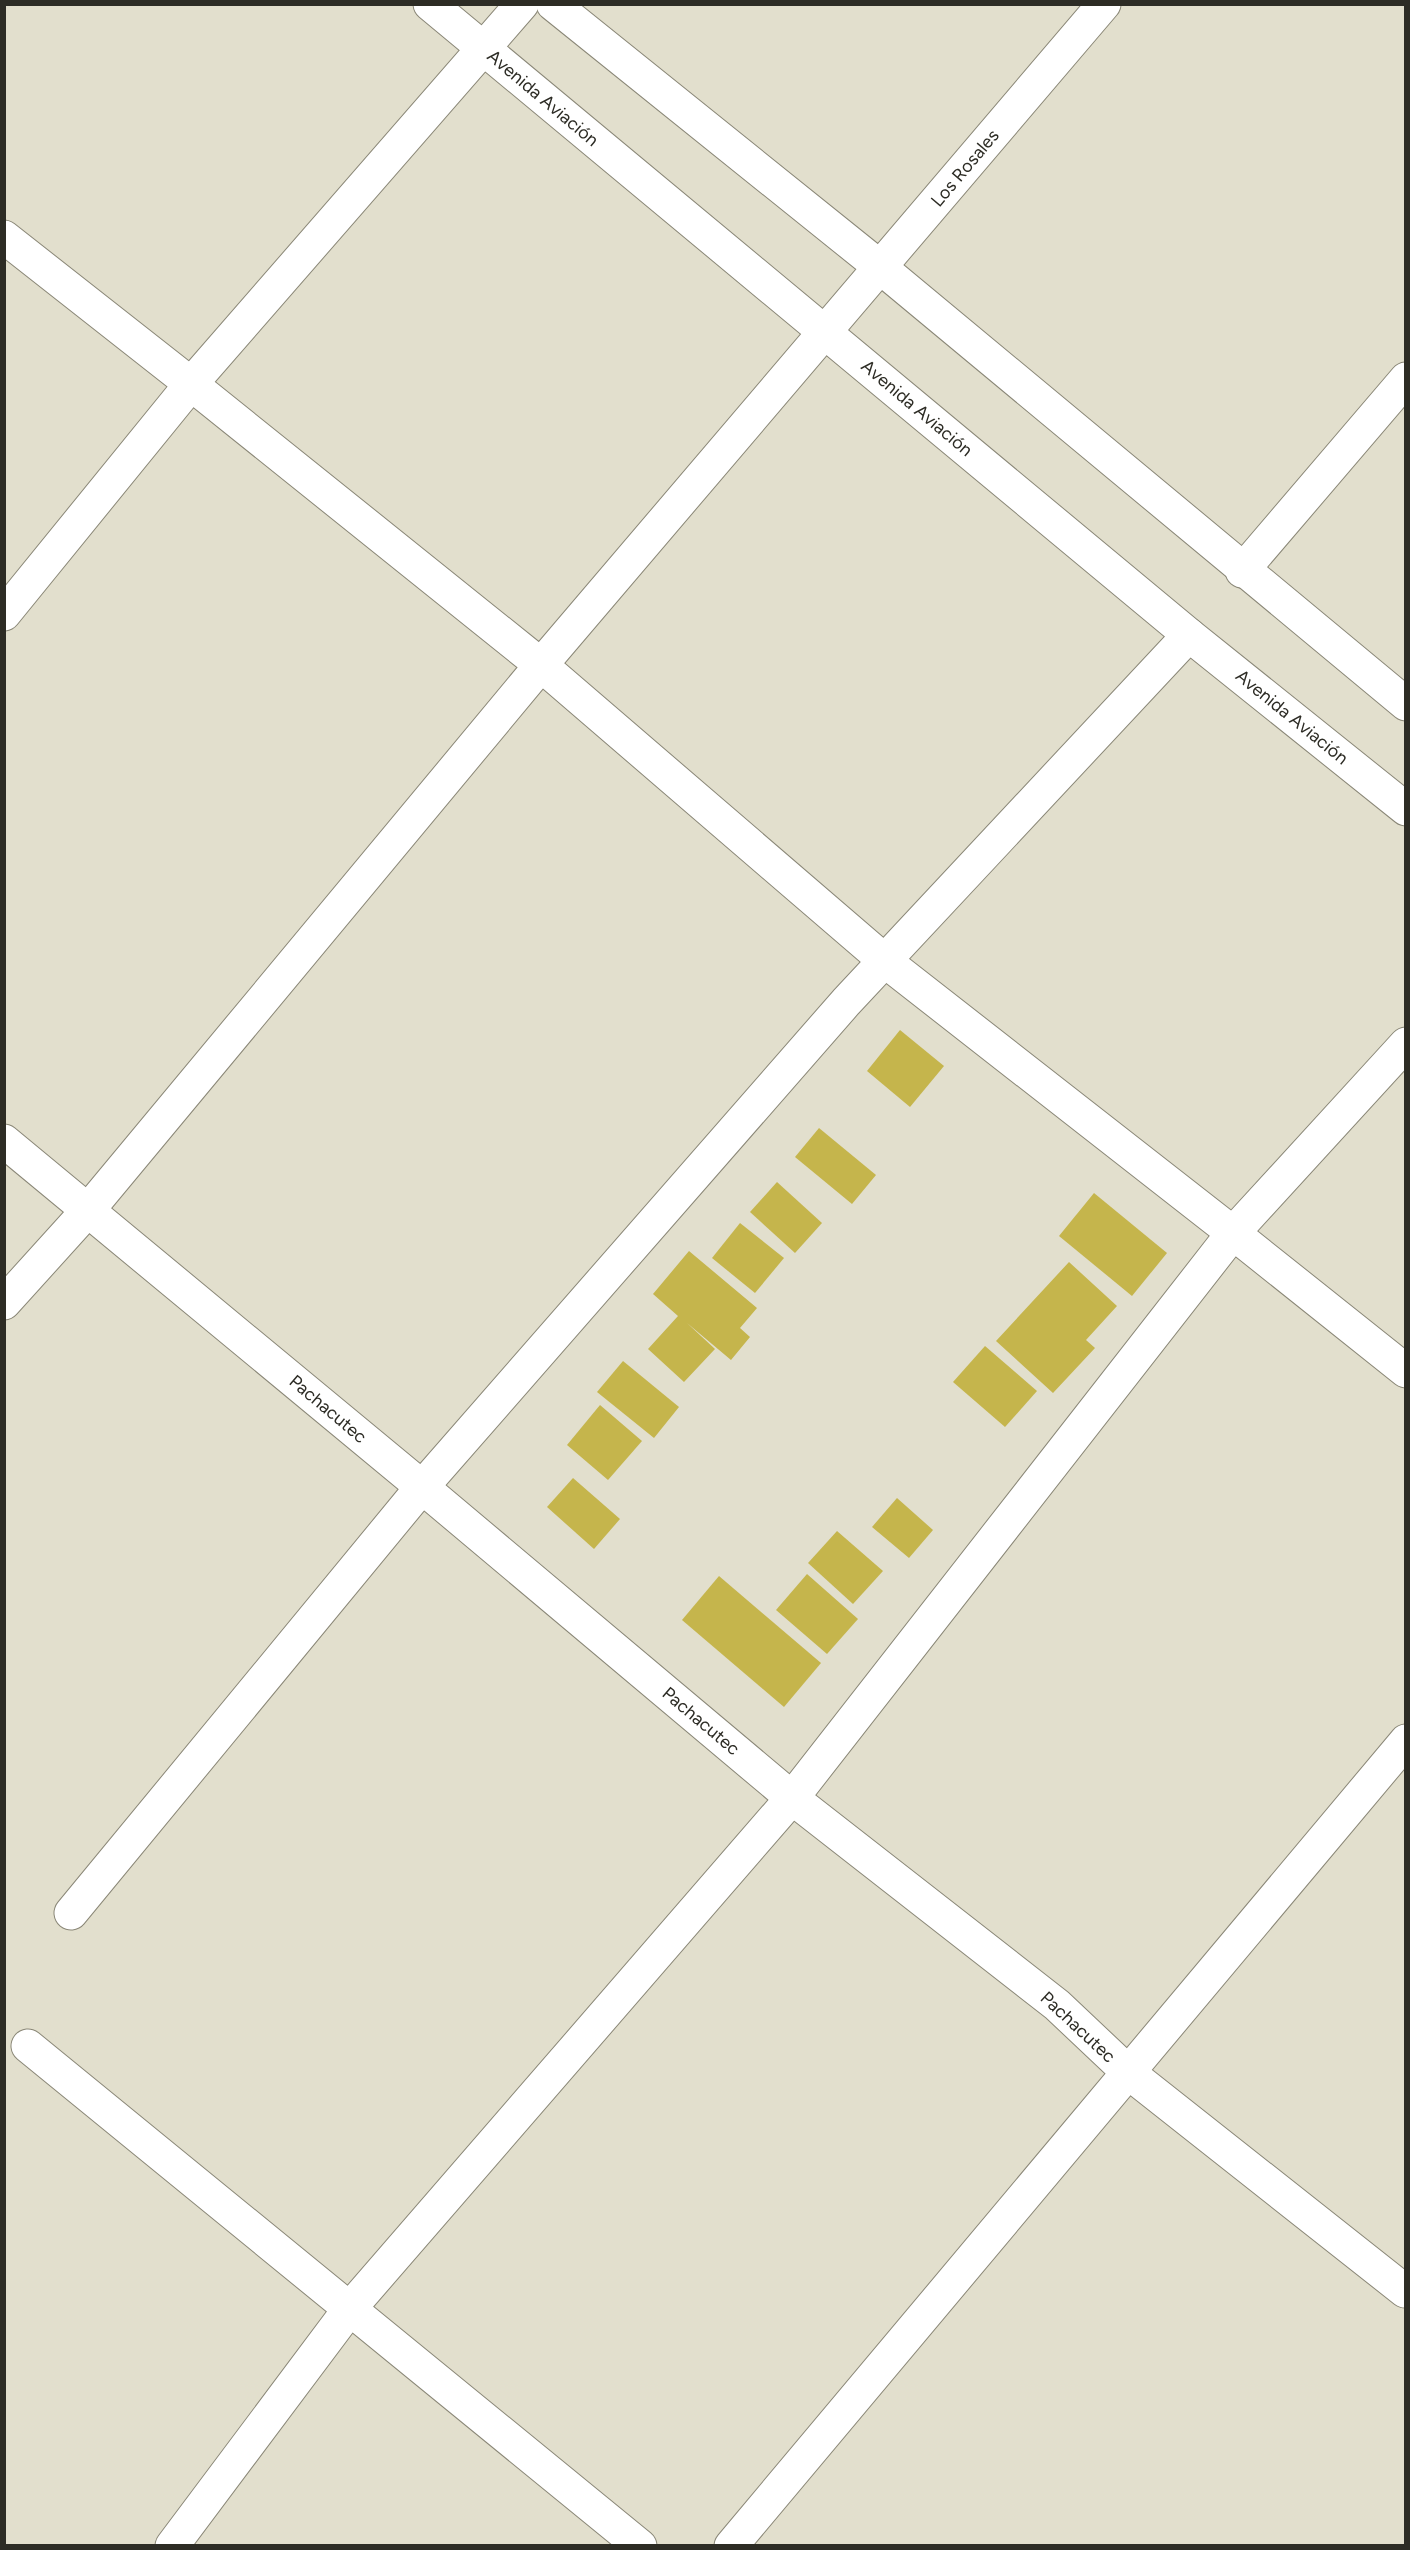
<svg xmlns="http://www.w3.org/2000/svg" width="1410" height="2550" font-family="Figtree,sans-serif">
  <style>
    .building { fill: #c5b54c }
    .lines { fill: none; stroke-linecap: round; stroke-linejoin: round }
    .street-casing { stroke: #8a8777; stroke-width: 35 }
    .street { stroke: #fff; stroke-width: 33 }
    .labels { text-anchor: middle; stroke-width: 4.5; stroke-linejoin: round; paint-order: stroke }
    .street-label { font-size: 18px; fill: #2d2c25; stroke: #fff }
  </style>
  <rect width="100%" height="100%" fill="#e2dfcd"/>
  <g class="building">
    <path d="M 900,1030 L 944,1066 L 910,1107 L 867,1071 Z"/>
    <path d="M 819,1128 L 876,1175 L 852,1204 L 795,1157 Z"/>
    <path d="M 777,1182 L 822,1223 L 795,1253 L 750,1212 Z"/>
    <path d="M 1094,1193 L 1167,1253 L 1132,1296 L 1059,1236 Z"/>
    <path d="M 740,1223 L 784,1258 L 755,1293 L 712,1258 Z"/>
    <path d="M 689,1251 L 757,1308 L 740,1328 L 750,1337 L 731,1360 L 687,1323 L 715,1349 L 684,1382 L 648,1349 L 678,1316 L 653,1294 Z"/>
    <path d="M 1069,1262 L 1117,1306 L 1086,1340 L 1095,1348 L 1053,1393 L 996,1341 Z"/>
    <path d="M 985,1346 L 1037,1391 L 1005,1427 L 953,1382 Z"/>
    <path d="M 623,1361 L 679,1407 L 654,1438 L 597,1392 Z"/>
    <path d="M 600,1405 L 642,1441 L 608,1480 L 567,1445 Z"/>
    <path d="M 573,1478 L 620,1519 L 594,1549 L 547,1507 Z"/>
    <path d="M 897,1498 L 933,1530 L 909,1558 L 872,1527 Z"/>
    <path d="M 837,1531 L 883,1571 L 853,1604 L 808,1563 Z"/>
    <path d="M 807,1574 L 858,1619 L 827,1654 L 776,1610 Z"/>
    <path d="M 719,1576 L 821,1663 L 784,1707 L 682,1620 Z"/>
  </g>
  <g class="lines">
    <g class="street-casing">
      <g id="street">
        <path d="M 430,4 L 1189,635 L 1406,809"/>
        <path d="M 553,4 L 880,267 L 1406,704"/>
        <path d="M 4,237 L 191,384 L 541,665 L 885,961 L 1233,1233 L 1406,1371"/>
        <path d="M 1242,571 L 1406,379"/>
        <path d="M 4,614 L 191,384 L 522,4"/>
        <path d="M 4,1141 L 422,1487 L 792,1798 L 1057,2005 L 1129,2073 L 1405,2291"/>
        <path d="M 4,1303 L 89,1209 L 541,665 L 1104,4"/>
        <path d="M 71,1913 L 422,1487 L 846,1002 L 1189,635"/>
        <path d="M 28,2046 L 640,2546"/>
        <path d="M 172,2546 L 351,2307 L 792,1798 L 1233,1233 L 1406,1044"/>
        <path d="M 731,2546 L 1406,1741"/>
      </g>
    </g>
    <use href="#street" class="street"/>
  </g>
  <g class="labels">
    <g class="street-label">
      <text transform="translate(543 98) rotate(40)" y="6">Avenida Aviación</text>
      <text transform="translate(965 168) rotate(-50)" y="6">Los Rosales</text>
      <text transform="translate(917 408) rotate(40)" y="6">Avenida Aviación</text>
      <text transform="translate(1292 717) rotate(39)" y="6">Avenida Aviación</text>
      <text transform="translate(328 1409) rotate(40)" y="6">Pachacutec</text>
      <text transform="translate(701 1721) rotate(40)" y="6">Pachacutec</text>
      <text transform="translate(1078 2027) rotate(43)" y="6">Pachacutec</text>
    </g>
  </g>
  <rect width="1410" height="2550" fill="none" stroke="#2d2c25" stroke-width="12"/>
</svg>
